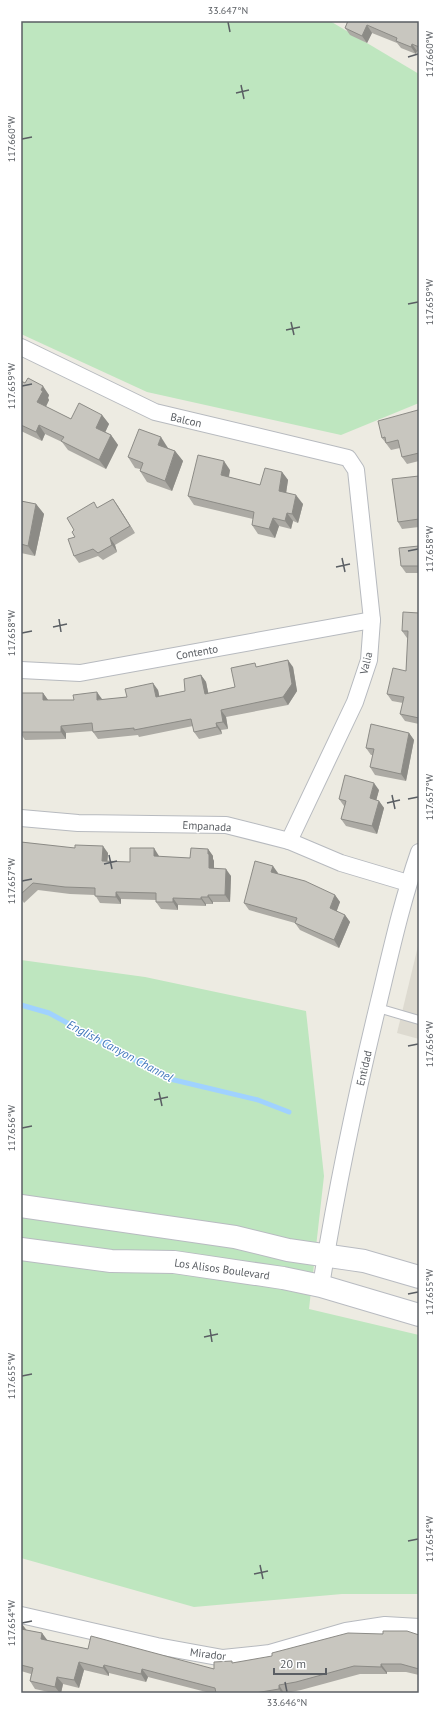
<svg xmlns="http://www.w3.org/2000/svg" width="440" height="1714" font-family="'PT Sans',sans-serif">
  <style>
    .education { fill: #dddad0 }
    .green { fill: #bee6bf }
    .lines { fill: none; stroke-linecap: round; stroke-linejoin: round }
    .stream { stroke: #a0d2ff; stroke-width: 5 }
    .lane-casing { stroke: #b7babf; stroke-width: 10 }
    .street-casing { stroke: #b7babf; stroke-width: 18 }
    .secondary-casing { stroke: #b8bbc1; stroke-width: 24 }
    .lane { stroke: #fff; stroke-width: 8 }
    .street { stroke: #fff; stroke-width: 16 }
    .secondary { stroke: #fff; stroke-width: 22 }
    .wall { fill: #acaaa4 }
    .shaded-wall { fill: #8c8b86 }
    .building { fill: #c8c6bf; stroke: #8c8b86 }
    .ticks { fill: none; stroke: #5a5e63; stroke-width: 1.5 }
    .labels { text-anchor: middle; stroke-width: 3; stroke-linejoin: round; paint-order: stroke }
    .street-label { font-size: 11px; fill: #5a5e63; stroke: #fff }
    .water-label { font-size: 12px; font-style: italic; fill: #4077bb; stroke: #fff }
    .neatline { fill: none; stroke: #5a5e63; stroke-width: 1.5 }
    .ticks-label { font-size: 10px; text-anchor: middle; fill: #5a5e63 }
  </style>
  <rect width="100%" height="100%" fill="#edebe2"/>
  <path class="education" d="M 419,942 L 419,1039 L 397,1033 Z"/>
  <g class="green">
    <path d="M 21,21 L 330,21 L 419,74 L 419,403 L 341,435 L 147,392 L 21,334 Z"/>
    <path d="M 21,960 L 145,977 L 306,1011 L 324,1176 L 309,1309 L 419,1335 L 419,1594 L 342,1594 L 194,1607 L 21,1558 Z"/>
  </g>
  <g class="lines">
    <path class="stream" d="M 21,1005 L 49,1013 L 170,1079 L 258,1100 L 289,1112"/>
    <g class="lane-casing">
      <path id="lane" d="M 378,1008 L 419,1020"/>
    </g>
    <g class="street-casing">
      <g id="street">
        <path d="M 21,347 L 155,412 L 348,458 L 356,470 L 372,620 L 369,660 L 355,702 L 289,841"/>
        <path d="M 21,670 L 80,673 L 372,620"/>
        <path d="M 21,818 L 78,823 L 226,825 L 289,841 L 341,863 L 408,883"/>
        <path d="M 321,1286 C 336,1190 356,1096 379,1001 C 391,951 402,901 419,852"/>
        <path d="M 21,1615 L 157,1646 L 223,1658 L 270,1653 L 346,1631 L 385,1625 L 419,1627"/>
      </g>
    </g>
    <g class="secondary-casing">
      <g id="secondary">
        <path d="M 21,1206 L 235,1237 L 288,1250 L 364,1261 L 419,1277"/>
        <path d="M 21,1249 L 111,1261 L 174,1262 L 283,1278 L 321,1286 L 419,1315"/>
      </g>
    </g>
    <use href="#lane" class="lane"/>
    <use href="#street" class="street"/>
    <use href="#secondary" class="secondary"/>
  </g>
  <g class="wall">
    <path d="M 345,21 L 419,21 L 419,52 L 417,51 L 416,54 L 401,48 L 397,43 L 372,33 L 367,43 L 350,35 L 345,28 L 347,22 Z"/>
    <path d="M 21,381 L 49,395 L 48,398 L 49,400 L 46,407 L 71,419 L 102,415 L 109,424 L 105,432 L 111,435 L 118,445 L 106,469 L 68,450 L 62,442 L 45,434 L 42,441 L 21,431 Z"/>
    <path d="M 419,411 L 419,461 L 407,464 L 402,457 L 400,448 L 391,450 L 382,438 Z"/>
    <path d="M 168,448 L 175,451 L 183,461 L 172,491 L 147,482 L 140,471 L 140,469 L 135,468 L 128,457 Z"/>
    <path d="M 230,470 L 229,477 L 260,485 L 282,472 L 288,480 L 286,493 L 303,504 L 298,523 L 293,521 L 291,529 L 279,526 L 275,538 L 258,534 L 252,525 L 253,519 L 194,505 L 188,496 Z"/>
    <path d="M 419,476 L 419,527 L 402,529 L 398,522 Z"/>
    <path d="M 113,499 L 135,533 L 115,545 L 117,552 L 103,560 L 98,556 L 79,563 L 74,556 L 75,537 L 74,530 L 98,508 Z"/>
    <path d="M 21,501 L 36,504 L 44,514 L 35,556 L 21,553 Z"/>
    <path d="M 419,546 L 419,573 L 406,573 L 401,566 Z"/>
    <path d="M 419,613 L 419,724 L 405,721 L 400,714 L 403,703 L 392,701 L 387,694 L 406,671 L 408,638 L 407,638 L 402,631 Z"/>
    <path d="M 257,667 L 293,667 L 297,691 L 288,705 L 226,717 L 228,729 L 221,730 L 222,734 L 199,739 L 194,732 L 193,726 L 139,737 L 138,735 L 98,739 L 93,732 L 93,731 L 66,733 L 66,739 L 25,740 L 21,734 L 21,693 L 43,693 L 48,700 L 102,700 L 127,697 L 158,690 L 159,696 L 185,691 L 201,675 L 206,682 L 208,693 L 235,687 Z"/>
    <path d="M 409,733 L 414,740 L 406,781 L 375,775 L 370,767 L 373,755 L 371,755 L 366,748 Z"/>
    <path d="M 379,790 L 376,800 L 379,801 L 384,808 L 377,834 L 346,826 L 341,819 L 345,806 L 344,806 L 339,799 Z"/>
    <path d="M 21,842 L 108,853 L 107,861 L 130,862 L 159,856 L 159,857 L 190,858 L 208,849 L 213,856 L 213,859 L 214,861 L 214,868 L 231,876 L 230,902 L 213,902 L 213,904 L 206,904 L 206,906 L 178,905 L 178,910 L 161,909 L 156,902 L 156,900 L 121,899 L 121,904 L 100,903 L 95,895 L 70,894 L 38,890 L 24,903 L 21,898 Z"/>
    <path d="M 278,873 L 278,874 L 335,895 L 340,902 L 336,911 L 345,915 L 350,922 L 339,948 L 300,930 L 295,923 L 249,910 L 244,903 Z"/>
    <path d="M 21,1624 L 26,1630 L 42,1633 L 47,1641 L 88,1649 L 214,1669 L 233,1663 L 419,1635 L 419,1675 L 406,1672 L 387,1672 L 387,1674 L 360,1674 L 301,1690 L 286,1693 L 210,1693 L 148,1677 L 146,1682 L 109,1673 L 109,1676 L 84,1670 L 79,1688 L 63,1684 L 61,1693 L 53,1693 L 35,1689 L 30,1681 L 31,1674 L 21,1671 Z"/>
  </g>
  <g class="shaded-wall">
    <path d="M 367,25 L 372,33 L 367,43 L 362,36 Z"/>
    <path d="M 412,44 L 417,51 L 416,54 L 411,47 Z"/>
    <path d="M 43,386 L 49,395 L 48,398 L 49,400 L 43,412 L 37,402 L 41,390 Z"/>
    <path d="M 102,415 L 109,424 L 103,437 L 96,428 Z"/>
    <path d="M 39,425 L 45,434 L 42,441 L 36,432 Z"/>
    <path d="M 111,435 L 118,445 L 106,469 L 99,460 Z"/>
    <path d="M 161,437 L 168,448 L 165,455 L 158,445 Z"/>
    <path d="M 175,451 L 183,461 L 172,491 L 165,481 Z"/>
    <path d="M 224,461 L 230,470 L 227,484 L 221,475 Z"/>
    <path d="M 282,472 L 288,480 L 285,500 L 279,491 Z"/>
    <path d="M 296,495 L 303,504 L 298,523 L 292,514 Z"/>
    <path d="M 113,499 L 118,506 L 135,533 L 130,526 Z"/>
    <path d="M 36,504 L 44,514 L 35,556 L 28,546 Z"/>
    <path d="M 287,513 L 293,521 L 291,529 L 285,521 Z"/>
    <path d="M 273,518 L 279,526 L 275,538 L 269,529 Z"/>
    <path d="M 110,538 L 115,545 L 117,552 L 112,545 Z"/>
    <path d="M 288,660 L 293,667 L 297,691 L 288,705 L 283,697 Z"/>
    <path d="M 201,675 L 206,682 L 210,701 L 205,694 Z"/>
    <path d="M 153,683 L 158,690 L 161,704 L 156,697 Z"/>
    <path d="M 97,692 L 102,699 L 97,700 Z"/>
    <path d="M 43,693 L 48,700 L 48,708 L 43,700 Z"/>
    <path d="M 221,710 L 226,717 L 228,729 L 223,722 Z"/>
    <path d="M 216,723 L 221,730 L 222,734 L 217,727 Z"/>
    <path d="M 61,726 L 66,733 L 66,739 L 61,732 Z"/>
    <path d="M 409,733 L 414,740 L 406,781 L 401,774 Z"/>
    <path d="M 374,783 L 379,790 L 375,805 L 370,798 Z"/>
    <path d="M 379,801 L 384,808 L 377,834 L 372,826 Z"/>
    <path d="M 103,846 L 108,853 L 107,868 L 102,861 Z"/>
    <path d="M 154,848 L 159,856 L 159,864 L 154,856 Z"/>
    <path d="M 208,849 L 213,856 L 213,859 L 214,861 L 214,875 L 209,868 Z"/>
    <path d="M 273,866 L 278,873 L 276,879 L 271,872 Z"/>
    <path d="M 226,869 L 231,876 L 230,902 L 225,895 Z"/>
    <path d="M 116,892 L 121,899 L 121,904 L 116,897 Z"/>
    <path d="M 208,895 L 213,902 L 213,904 L 208,897 Z"/>
    <path d="M 335,895 L 340,902 L 335,916 L 330,908 Z"/>
    <path d="M 201,897 L 206,904 L 206,906 L 201,899 Z"/>
    <path d="M 173,898 L 178,905 L 178,910 L 173,902 Z"/>
    <path d="M 345,915 L 350,922 L 339,948 L 334,940 Z"/>
    <path d="M 22,1624 L 28,1632 L 21,1629 Z"/>
    <path d="M 42,1633 L 48,1641 L 41,1639 Z"/>
    <path d="M 79,1662 L 84,1670 L 79,1688 L 74,1680 Z"/>
    <path d="M 381,1664 L 387,1672 L 387,1674 L 381,1667 Z"/>
    <path d="M 104,1665 L 109,1673 L 109,1676 L 103,1668 Z"/>
    <path d="M 142,1669 L 148,1677 L 146,1682 L 141,1674 Z"/>
    <path d="M 57,1677 L 63,1684 L 61,1693 L 60,1693 L 55,1687 Z"/>
    <path d="M 279,1685 L 284,1693 L 282,1693 L 279,1689 Z"/>
  </g>
  <g class="building">
    <path d="M 348,21 L 419,21 L 419,47 L 412,44 L 411,47 L 396,41 L 397,38 L 367,25 L 362,36 L 345,28 Z"/>
    <path d="M 28,378 L 43,386 L 41,390 L 43,391 L 37,402 L 71,419 L 79,403 L 102,415 L 96,428 L 111,435 L 99,460 L 61,441 L 64,437 L 39,425 L 36,432 L 21,425 L 21,381 L 25,383 Z"/>
    <path d="M 418,410 L 419,413 L 419,453 L 402,457 L 398,440 L 386,443 L 385,437 L 382,438 L 378,421 Z"/>
    <path d="M 139,429 L 161,437 L 158,445 L 175,451 L 165,481 L 140,471 L 143,463 L 128,457 Z"/>
    <path d="M 198,455 L 224,461 L 221,475 L 260,485 L 265,468 L 282,472 L 279,491 L 296,495 L 292,514 L 287,513 L 285,521 L 273,518 L 269,529 L 252,525 L 254,512 L 188,496 Z"/>
    <path d="M 419,476 L 419,519 L 398,522 L 392,479 Z"/>
    <path d="M 113,499 L 130,526 L 110,538 L 112,545 L 98,553 L 93,549 L 74,556 L 68,539 L 75,537 L 72,532 L 74,530 L 67,518 L 94,502 L 97,508 Z"/>
    <path d="M 21,501 L 36,504 L 28,546 L 21,544 Z"/>
    <path d="M 419,546 L 419,566 L 401,566 L 399,548 Z"/>
    <path d="M 403,612 L 419,613 L 419,718 L 400,714 L 404,697 L 387,694 L 393,668 L 406,671 L 408,631 L 402,631 Z"/>
    <path d="M 288,660 L 292,684 L 283,697 L 221,710 L 223,722 L 216,723 L 217,727 L 194,732 L 191,719 L 134,730 L 134,728 L 93,732 L 92,723 L 61,726 L 61,732 L 21,732 L 21,693 L 43,693 L 43,700 L 74,700 L 73,695 L 97,692 L 97,700 L 127,697 L 125,689 L 153,683 L 156,697 L 185,691 L 184,679 L 201,675 L 205,694 L 235,687 L 231,668 L 255,663 L 256,667 Z"/>
    <path d="M 371,724 L 409,733 L 401,774 L 370,767 L 374,749 L 366,748 Z"/>
    <path d="M 345,775 L 374,783 L 370,798 L 379,801 L 372,826 L 341,819 L 346,801 L 339,799 Z"/>
    <path d="M 21,842 L 75,848 L 75,845 L 103,846 L 102,861 L 130,862 L 130,848 L 154,848 L 154,856 L 190,858 L 191,848 L 208,849 L 208,854 L 209,854 L 209,868 L 226,869 L 225,895 L 208,895 L 208,897 L 201,897 L 201,899 L 173,898 L 173,902 L 156,902 L 156,893 L 116,892 L 116,897 L 95,896 L 95,888 L 65,887 L 33,883 L 21,894 Z"/>
    <path d="M 255,861 L 273,866 L 271,872 L 305,881 L 335,895 L 330,908 L 345,915 L 334,940 L 295,923 L 297,918 L 244,903 Z"/>
    <path d="M 21,1624 L 22,1624 L 21,1629 L 42,1633 L 41,1639 L 88,1649 L 91,1636 L 214,1669 L 214,1662 L 232,1661 L 232,1663 L 272,1656 L 272,1653 L 348,1633 L 383,1634 L 383,1631 L 407,1631 L 419,1635 L 419,1669 L 401,1664 L 381,1664 L 381,1667 L 354,1666 L 296,1682 L 279,1685 L 279,1689 L 255,1693 L 216,1693 L 215,1688 L 142,1669 L 141,1674 L 104,1665 L 103,1668 L 79,1662 L 74,1680 L 57,1677 L 55,1687 L 30,1681 L 33,1668 L 21,1665 Z"/>
  </g>
  <path class="ticks" d="M 228,22 L 230,32M 408,57 L 418,54M 241,85 L 244,99M 236,93 L 249,90M 22,139 L 32,137M 408,304 L 418,302M 291,322 L 294,335M 286,330 L 300,327M 22,386 L 32,384M 408,551 L 418,549M 342,558 L 345,572M 336,567 L 350,564M 59,619 L 61,632M 53,627 L 67,624M 22,633 L 32,631M 392,795 L 395,809M 408,799 L 418,797M 387,803 L 400,800M 109,855 L 112,869M 104,864 L 117,861M 22,881 L 32,879M 408,1046 L 418,1044M 159,1092 L 162,1106M 154,1100 L 168,1097M 22,1128 L 32,1126M 408,1294 L 418,1292M 210,1329 L 212,1342M 204,1337 L 218,1334M 22,1376 L 32,1374M 408,1541 L 418,1539M 260,1565 L 263,1579M 254,1574 L 268,1571M 22,1623 L 32,1621M 285,1682 L 287,1692"/>
  <g class="labels">
    <g class="street-label">
      <text transform="translate(186 420) rotate(13)" y="4">Balcon</text>
      <text transform="translate(197 652) rotate(-10)" y="4">Contento</text>
      <text transform="translate(366 663) rotate(-77)" y="4">Valia</text>
      <text transform="translate(207 826) rotate(3)" y="4">Empanada</text>
      <text transform="translate(364 1068) rotate(-77)" y="4">Entidad</text>
      <text transform="translate(222 1269) rotate(8)" y="4">Los Alisos Boulevard</text>
      <text transform="translate(208 1654) rotate(7)" y="4">Mirador</text>
    </g>
    <g class="water-label">
      <text transform="translate(120 1051) rotate(28)" y="4">English Canyon Channel</text>
    </g>
  </g>
  <rect width="440" height="1714" fill="none" stroke="#ffffff" stroke-width="44"/>
  <path d="M274 1668v6h52v-6" fill="none" stroke="#5a5e63" stroke-width="2"/>
  <text x="280" y="1668" font-size="12" fill="#5a5e63" stroke="#ffffff" stroke-width="3" paint-order="stroke">20 m</text>
  <rect x="22" y="22" width="396" height="1670" class="neatline"/>
  <g class="ticks-label">
    <text x="228" y="14">33.647°N</text>
    <text transform="translate(429 54) rotate(-90)" y="4">117.660°W</text>
    <text transform="translate(11 139) rotate(-90)" y="4">117.660°W</text>
    <text transform="translate(429 302) rotate(-90)" y="4">117.659°W</text>
    <text transform="translate(11 386) rotate(-90)" y="4">117.659°W</text>
    <text transform="translate(429 549) rotate(-90)" y="4">117.658°W</text>
    <text transform="translate(11 633) rotate(-90)" y="4">117.658°W</text>
    <text transform="translate(429 797) rotate(-90)" y="4">117.657°W</text>
    <text transform="translate(11 881) rotate(-90)" y="4">117.657°W</text>
    <text transform="translate(429 1044) rotate(-90)" y="4">117.656°W</text>
    <text transform="translate(11 1128) rotate(-90)" y="4">117.656°W</text>
    <text transform="translate(429 1292) rotate(-90)" y="4">117.655°W</text>
    <text transform="translate(11 1376) rotate(-90)" y="4">117.655°W</text>
    <text transform="translate(429 1539) rotate(-90)" y="4">117.654°W</text>
    <text transform="translate(11 1623) rotate(-90)" y="4">117.654°W</text>
    <text x="287" y="1706">33.646°N</text>
  </g>
</svg>
